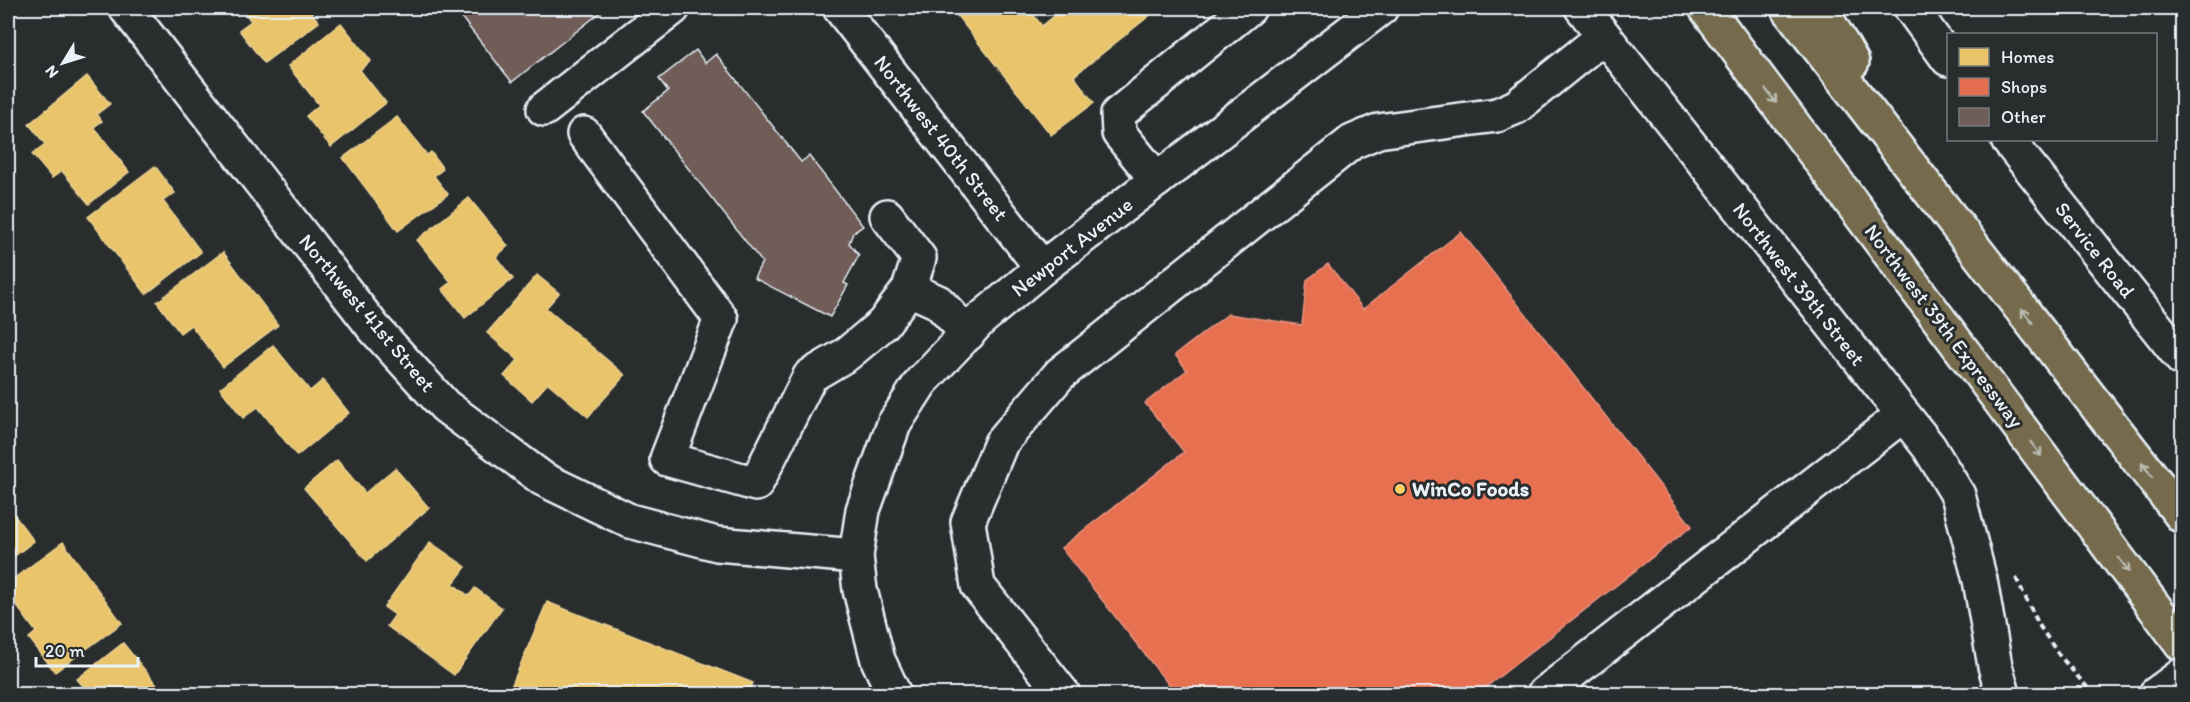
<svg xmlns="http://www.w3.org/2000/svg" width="2190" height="702" font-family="Itim,sans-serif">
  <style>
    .homes { fill: #e9c46a; stroke: #e9d295; stroke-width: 1.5 }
    .shops { fill: #e76f51; stroke: #e79683; stroke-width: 1.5 }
    .building { fill: #6f5d58; stroke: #e8f1f8; stroke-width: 1.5 }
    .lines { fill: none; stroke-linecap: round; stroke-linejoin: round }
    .minor-casing { stroke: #e8f1f8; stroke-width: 38 }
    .highway-casing { stroke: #e8f1f8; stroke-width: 38 }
    .path { stroke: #e8f1f8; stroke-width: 4; stroke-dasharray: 6 4.5; stroke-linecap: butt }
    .minor { stroke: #2a2d2e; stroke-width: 33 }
    .highway { stroke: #746b4b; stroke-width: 33 }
    .oneway { stroke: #babbb3 }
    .poi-dot { fill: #ffd166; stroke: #2a2d2e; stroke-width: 2 }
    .labels { text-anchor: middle; stroke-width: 6; stroke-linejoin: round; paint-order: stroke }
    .street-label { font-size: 21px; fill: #e8f1f8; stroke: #2a2d2e }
    .poi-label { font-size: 21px; font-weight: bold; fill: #e8f1f8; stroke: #2a2d2e; text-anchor: start }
  </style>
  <rect width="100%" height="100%" fill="#2a2d2e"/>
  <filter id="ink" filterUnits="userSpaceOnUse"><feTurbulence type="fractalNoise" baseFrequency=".0167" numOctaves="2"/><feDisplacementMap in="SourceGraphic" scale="12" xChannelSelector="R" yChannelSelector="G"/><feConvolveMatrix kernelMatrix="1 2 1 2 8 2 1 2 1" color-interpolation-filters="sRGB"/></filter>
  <g filter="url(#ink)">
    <g class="homes">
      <path d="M 241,8 L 308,8 L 319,22 L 264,63 L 239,30 L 251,21 Z"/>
      <path d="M 951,8 L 1028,8 L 1042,26 L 1064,8 L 1159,8 L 1074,76 L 1094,103 L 1051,135 Z"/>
      <path d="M 341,23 L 371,61 L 360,70 L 386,103 L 331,147 L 306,116 L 319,105 L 288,66 Z"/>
      <path d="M 87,76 L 110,104 L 97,114 L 102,121 L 94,127 L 129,172 L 89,204 L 62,171 L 52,178 L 32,154 L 45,144 L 29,124 Z"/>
      <path d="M 397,117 L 427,155 L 431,152 L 443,169 L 434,176 L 448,194 L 398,231 L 343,158 Z"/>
      <path d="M 155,166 L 175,193 L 163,201 L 201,252 L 146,294 L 88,217 Z"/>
      <path d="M 469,198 L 508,246 L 496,257 L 513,279 L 465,318 L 442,289 L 451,282 L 417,240 Z"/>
      <path d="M 223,252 L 278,325 L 223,367 L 191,325 L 180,333 L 157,302 Z"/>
      <path d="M 537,275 L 559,293 L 546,308 L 625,375 L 588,417 L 548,383 L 532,401 L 504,376 L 518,360 L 487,333 Z"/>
      <path d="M 273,345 L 310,391 L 323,380 L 349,413 L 297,456 L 258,407 L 243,418 L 220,388 Z"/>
      <path d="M 337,460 L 365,493 L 395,468 L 429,508 L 367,561 L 304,488 Z"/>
      <path d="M 8,507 L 34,541 L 8,561 Z"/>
      <path d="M 63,542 L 122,623 L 55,672 L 29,638 L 36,632 L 8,594 L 8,583 Z"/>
      <path d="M 430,542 L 466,567 L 453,584 L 469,596 L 475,588 L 502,608 L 454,675 L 387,626 L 395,615 L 384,607 Z"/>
      <path d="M 547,602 L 753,683 L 749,694 L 508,694 Z"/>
      <path d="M 123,643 L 164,694 L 90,694 L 77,679 Z"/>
    </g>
    <path class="shops" d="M 1461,232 L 1692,526 L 1477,694 L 1176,694 L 1061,548 L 1184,452 L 1145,403 L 1187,370 L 1175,355 L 1228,314 L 1302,325 L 1307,280 L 1328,264 L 1363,309 Z"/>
    <g class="building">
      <path d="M 454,8 L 606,8 L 512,82 Z"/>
      <path d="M 696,50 L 705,63 L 716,54 L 801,162 L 809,156 L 863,226 L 853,233 L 849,243 L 859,255 L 844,283 L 848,285 L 830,317 L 754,278 L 762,262 L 643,111 L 668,91 L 659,79 Z"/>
    </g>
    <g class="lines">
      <g class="minor-casing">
        <g id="minor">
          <path d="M 126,8 L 373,327 L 445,406 L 543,479 L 630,521 L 717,544 L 856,556 L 860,590 L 878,660 L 894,694"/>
          <path d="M 840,8 L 1042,268"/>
          <path d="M 1582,8 L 1929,447 L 1958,495 L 1980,580 L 1995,666 L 2003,694"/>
          <path d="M 1911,8 L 1948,59"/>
          <path d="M 544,109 L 673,8"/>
          <path d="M 584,134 L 721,319 L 667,459 L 756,484 L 810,376 L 847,354 L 883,324 L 909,289 L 938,302 L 968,334"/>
          <path d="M 2008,140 L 2182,359"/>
          <path d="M 1157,180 L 1119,133 L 1118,114 L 1249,8"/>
          <path d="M 887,216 L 919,258 L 909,289"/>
          <path d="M 856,556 L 863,510 L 894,424 L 921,382 L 981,319 L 1042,268 L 1381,8"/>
          <path d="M 1063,694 L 978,586 L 968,522 L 1001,443 L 1060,374 L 1352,142 L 1378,131 L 1497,115 L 1516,107 L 1604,36"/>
          <path d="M 1544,694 L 1903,415"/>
          <path d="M 2156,694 L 2182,675"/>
        </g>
      </g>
      <g class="highway-casing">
        <g id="highway">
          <path d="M 1706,8 L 2182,644"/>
          <path d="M 1788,8 L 2182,516"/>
          <path d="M 1820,8 L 1852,62"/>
        </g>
      </g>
      <path class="path" d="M 2016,578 L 2039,625 L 2059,655 L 2093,694"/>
      <use href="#minor" class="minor"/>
      <use href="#highway" class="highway"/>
    </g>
    <defs><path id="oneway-shaft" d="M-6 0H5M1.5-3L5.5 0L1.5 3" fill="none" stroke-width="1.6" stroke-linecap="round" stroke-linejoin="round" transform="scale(1.5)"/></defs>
    <g class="oneway">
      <use href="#oneway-shaft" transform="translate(1771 96) rotate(53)"/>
      <use href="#oneway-shaft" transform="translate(2027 316) rotate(-128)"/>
      <use href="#oneway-shaft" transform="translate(2036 449) rotate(53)"/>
      <use href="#oneway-shaft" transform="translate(2147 470) rotate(-128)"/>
      <use href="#oneway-shaft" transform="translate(2124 565) rotate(53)"/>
    </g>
  </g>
  <circle class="poi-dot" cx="1400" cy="489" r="6"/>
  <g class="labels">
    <g class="street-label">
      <text transform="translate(941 138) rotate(52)" y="7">Northwest 40th Street</text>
      <text transform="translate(1072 247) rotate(-38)" y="7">Newport Avenue</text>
      <text transform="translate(2095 250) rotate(52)" y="7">Service Road</text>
      <text transform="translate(1799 284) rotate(52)" y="7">Northwest 39th Street</text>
      <text transform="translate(367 313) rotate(50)" y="7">Northwest 41st Street</text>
      <text transform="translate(1944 326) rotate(53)" y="7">Northwest 39th Expressway</text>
    </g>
    <g class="poi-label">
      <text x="1412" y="496">WinCo Foods</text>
    </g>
  </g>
  <rect width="2190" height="702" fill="none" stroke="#2a2d2e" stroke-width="30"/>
  <rect x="15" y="15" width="2160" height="672" fill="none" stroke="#e8f1f8" stroke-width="2" filter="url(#ink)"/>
  <rect x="1947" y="33" width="210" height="108" fill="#2a2d2e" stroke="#767b7f" stroke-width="1.5"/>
  <rect x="1959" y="48" width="30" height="18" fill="#e9c46a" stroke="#767b7f" stroke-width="1.5"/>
  <text x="2001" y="63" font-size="18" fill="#e8f1f8">Homes</text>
  <rect x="1959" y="78" width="30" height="18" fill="#e76f51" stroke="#767b7f" stroke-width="1.5"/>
  <text x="2001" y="93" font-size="18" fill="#e8f1f8">Shops</text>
  <rect x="1959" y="108" width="30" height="18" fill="#6f5d58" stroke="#767b7f" stroke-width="1.5"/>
  <text x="2001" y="123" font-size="18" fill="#e8f1f8">Other</text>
  <g transform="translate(63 63) rotate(232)" stroke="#2a2d2e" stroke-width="4.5" paint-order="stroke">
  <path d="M0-4.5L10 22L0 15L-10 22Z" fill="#e8f1f8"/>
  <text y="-9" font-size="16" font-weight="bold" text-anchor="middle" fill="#e8f1f8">N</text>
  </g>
  <path d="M36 657v9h102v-9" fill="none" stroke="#e8f1f8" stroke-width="3"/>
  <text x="45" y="657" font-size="18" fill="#e8f1f8" stroke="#2a2d2e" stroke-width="4.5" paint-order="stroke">20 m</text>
</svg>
